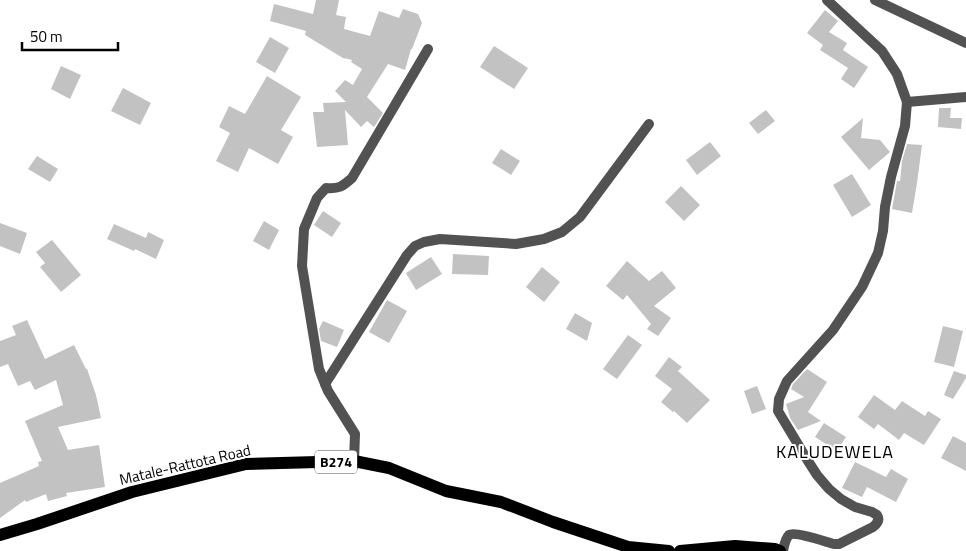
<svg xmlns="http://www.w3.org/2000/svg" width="966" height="551" font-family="'Titillium Web',sans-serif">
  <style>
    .building { fill: #c2c2c2 }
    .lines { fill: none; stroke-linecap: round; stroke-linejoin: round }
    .street { stroke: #525252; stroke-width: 10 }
    .primary { stroke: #000; stroke-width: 12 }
    .labels { text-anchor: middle; stroke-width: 4; stroke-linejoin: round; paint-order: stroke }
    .shield { fill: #fff; stroke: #4c4c4c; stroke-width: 1 }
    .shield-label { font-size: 14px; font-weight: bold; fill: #000 }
    .street-label { font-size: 15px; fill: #000; stroke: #fff }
    .quarter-label { font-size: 18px; letter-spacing: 1px; fill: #000; stroke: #fff }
  </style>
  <rect width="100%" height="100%" fill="#fff"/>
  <g class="building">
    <path d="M 316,0 L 339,0 L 336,15 L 346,17 L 344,29 L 370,36 L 379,11 L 399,18 L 403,9 L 418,14 L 422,23 L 412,49 L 411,49 L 405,70 L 388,64 L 367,97 L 383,113 L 374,127 L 367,121 L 361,127 L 345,110 L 348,145 L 317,147 L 313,112 L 324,112 L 323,103 L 346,102 L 335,91 L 345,80 L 353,85 L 362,69 L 351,62 L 352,60 L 343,58 L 305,35 L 306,31 L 270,21 L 274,4 L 313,14 Z"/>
    <path d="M 825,10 L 838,21 L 829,32 L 847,43 L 843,50 L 868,67 L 854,88 L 841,79 L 848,68 L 820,50 L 823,45 L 807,33 Z"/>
    <path d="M 270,37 L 289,48 L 275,73 L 256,62 Z"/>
    <path d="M 494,46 L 528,68 L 514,89 L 480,67 Z"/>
    <path d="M 61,66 L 81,75 L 70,99 L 51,89 Z"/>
    <path d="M 267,76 L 301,97 L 281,130 L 293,137 L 278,164 L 249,148 L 238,172 L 216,161 L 230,133 L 219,127 L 229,106 L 245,114 Z"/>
    <path d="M 123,88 L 151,103 L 140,125 L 111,111 Z"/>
    <path d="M 939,108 L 951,108 L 950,118 L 962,118 L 961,129 L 938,127 Z"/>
    <path d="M 766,110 L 775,121 L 758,134 L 749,123 Z"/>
    <path d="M 863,118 L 861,138 L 880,140 L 890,152 L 869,170 L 841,137 Z"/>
    <path d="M 710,142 L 721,156 L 697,175 L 686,160 Z"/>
    <path d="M 907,144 L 922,145 L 917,183 L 912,213 L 892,209 L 897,181 L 900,181 L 902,161 Z"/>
    <path d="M 501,149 L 520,161 L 511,175 L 492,163 Z"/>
    <path d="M 37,156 L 58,169 L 50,182 L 28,169 Z"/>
    <path d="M 852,174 L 871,205 L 852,217 L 833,185 Z"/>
    <path d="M 681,186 L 700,205 L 684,221 L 665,202 Z"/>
    <path d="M 323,211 L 341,223 L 332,237 L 314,225 Z"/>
    <path d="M 264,221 L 279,230 L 269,250 L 253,241 Z"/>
    <path d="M 0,223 L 27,233 L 20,254 L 0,246 Z"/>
    <path d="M 114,224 L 146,238 L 148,232 L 164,240 L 156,259 L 135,249 L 134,251 L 107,239 Z"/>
    <path d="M 52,240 L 81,275 L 61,292 L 40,267 L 45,263 L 36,252 Z"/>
    <path d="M 453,254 L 489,256 L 488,275 L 452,274 Z"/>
    <path d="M 431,257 L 442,274 L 416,290 L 406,273 Z"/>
    <path d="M 627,261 L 649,281 L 662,271 L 676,288 L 654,306 L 671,318 L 658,336 L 647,329 L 651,324 L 627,295 L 623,300 L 606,286 Z"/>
    <path d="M 542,267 L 560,282 L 544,302 L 526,287 Z"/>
    <path d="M 387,300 L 407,311 L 389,343 L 369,332 Z"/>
    <path d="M 575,313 L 592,323 L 587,341 L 566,329 Z"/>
    <path d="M 27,320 L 45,359 L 74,345 L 86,369 L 87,369 L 96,395 L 101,418 L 58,427 L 68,450 L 99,445 L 105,487 L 66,493 L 67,496 L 48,501 L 46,494 L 26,502 L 25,500 L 0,518 L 0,483 L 39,466 L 38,462 L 42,461 L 25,421 L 63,405 L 56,380 L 35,390 L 30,381 L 18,386 L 8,364 L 0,367 L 0,341 L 16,335 L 12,326 Z"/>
    <path d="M 323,321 L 344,330 L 337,347 L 321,341 L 319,329 Z"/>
    <path d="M 943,326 L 963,331 L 954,367 L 934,362 Z"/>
    <path d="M 628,335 L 642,345 L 617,379 L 603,369 Z"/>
    <path d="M 669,357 L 682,367 L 678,371 L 710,400 L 687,423 L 674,411 L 673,412 L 661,402 L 672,389 L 655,376 Z"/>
    <path d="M 807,369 L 827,382 L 808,412 L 821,421 L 798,430 L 790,418 L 786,404 L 804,397 L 791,389 L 793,384 Z"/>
    <path d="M 954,371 L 966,375 L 966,378 L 953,399 L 944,395 Z"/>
    <path d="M 757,386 L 766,409 L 752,414 L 744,391 Z"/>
    <path d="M 874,395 L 895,410 L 902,401 L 925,416 L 928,411 L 941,419 L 924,445 L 904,433 L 899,440 L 878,424 L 874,429 L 858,417 Z"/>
    <path d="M 824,423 L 846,437 L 837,451 L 815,437 Z"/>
    <path d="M 953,436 L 966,443 L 966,471 L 941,458 Z"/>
    <path d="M 855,462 L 886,477 L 891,469 L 908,479 L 896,502 L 867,487 L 862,497 L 842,488 Z"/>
  </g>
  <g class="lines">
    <g class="street">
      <path d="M 875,0 L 966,43"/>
      <path d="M 907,102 L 966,97"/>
      <path d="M 325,384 L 407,255 L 415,246 L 424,242 L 440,239 L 516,244 L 544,239 L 562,232 L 580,217 L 649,124"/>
      <path d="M 354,461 L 355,434 L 328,391 L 319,369 L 302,266 L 304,229 L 317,198 L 326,188 C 339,189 342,187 352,178 L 428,49"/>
      <path d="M 783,551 C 784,546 785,539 789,535 C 795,531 826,542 834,544 L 839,544 L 873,527 C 877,524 880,520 877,515 L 872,512 L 855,507 L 841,499 L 829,489 L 817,475 L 808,461 L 778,411 L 779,399 L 787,381 L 833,330 L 862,287 L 878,253 L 883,231 L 885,207 L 891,177 L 905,126 L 907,102 L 897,74 L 882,51 L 827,0"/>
    </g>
    <g class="primary">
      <path d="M 0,535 L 37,524 L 132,492 L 246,464 L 354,461 L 389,468 L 446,491 L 501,502 L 553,522 L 628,547 L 669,551"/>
      <path d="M 680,551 L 735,546 L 775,549 L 780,551"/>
    </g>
  </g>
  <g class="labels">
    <rect class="shield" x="315" y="450.5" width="42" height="23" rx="4"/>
    <g class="shield-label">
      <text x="336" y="467">B274</text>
    </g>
    <g class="street-label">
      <text transform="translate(185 465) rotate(-13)" y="5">Matale-Rattota Road</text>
    </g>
    <g class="quarter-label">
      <text x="835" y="458">KALUDEWELA</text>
    </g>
  </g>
  <path d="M22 42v8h96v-8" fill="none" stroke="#000000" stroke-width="2.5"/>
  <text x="30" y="42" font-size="15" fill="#000000" stroke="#ffffff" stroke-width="4" paint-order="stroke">50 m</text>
</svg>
